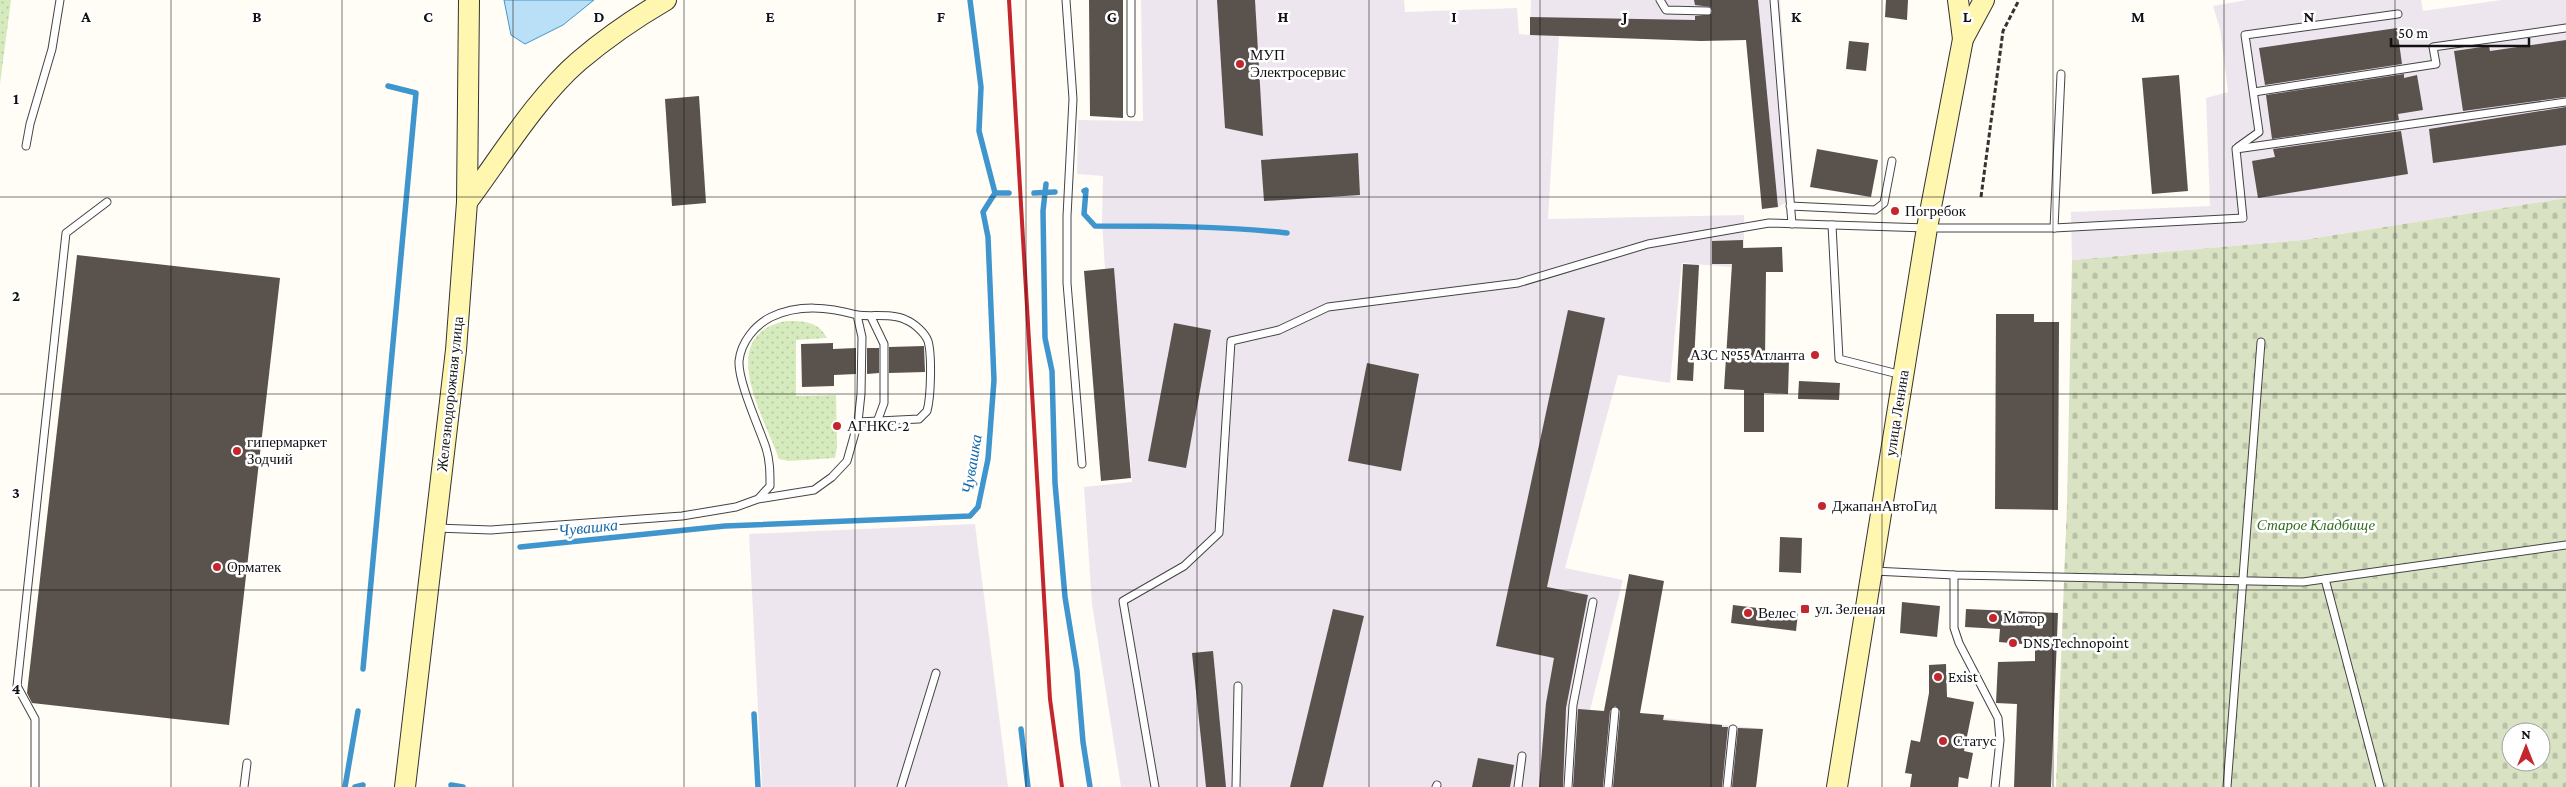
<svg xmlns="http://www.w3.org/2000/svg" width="2566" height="787" font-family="'Crimson Pro',serif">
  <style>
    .industrial { fill: #eee6ef }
    .grass { fill: url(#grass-dots) }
    .cemetery { fill: url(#cemetery-stones); fill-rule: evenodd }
    .water { fill: #b9e0f7; stroke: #3f96cf }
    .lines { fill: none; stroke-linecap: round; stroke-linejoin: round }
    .stream { stroke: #3f96cf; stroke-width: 5.5 }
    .building { fill: #5a524d }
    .lane-casing { stroke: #444; stroke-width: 9 }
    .secondary-casing { stroke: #333; stroke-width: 22 }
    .path { stroke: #333; stroke-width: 3; stroke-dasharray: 5 2.5; stroke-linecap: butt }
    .lane { stroke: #fff; stroke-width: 7 }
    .secondary { stroke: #fff6b0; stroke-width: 20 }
    .rail { stroke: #c4262e; stroke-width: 4 }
    .grid { fill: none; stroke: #111; stroke-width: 1; stroke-opacity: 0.55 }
    .poi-dot { fill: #c4262e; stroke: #fff; stroke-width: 2 }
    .labels { text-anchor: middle; stroke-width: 5; stroke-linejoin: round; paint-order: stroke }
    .poi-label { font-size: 15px; fill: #111; stroke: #fff; text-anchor: start }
    .street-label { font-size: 15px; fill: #111; stroke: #fff }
    .park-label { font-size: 15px; font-style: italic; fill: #2f6b1f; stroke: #fff }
    .water-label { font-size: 16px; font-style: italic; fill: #1768a6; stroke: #fff }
    .grid-label { font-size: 16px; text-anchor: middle; font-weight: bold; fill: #111; stroke: #fff; stroke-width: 5; stroke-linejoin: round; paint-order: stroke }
  </style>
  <defs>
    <pattern id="grass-dots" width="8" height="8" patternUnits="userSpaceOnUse" patternTransform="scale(1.25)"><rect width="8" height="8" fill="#d5ebbd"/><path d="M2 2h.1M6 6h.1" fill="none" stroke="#b6c8a1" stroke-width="1.8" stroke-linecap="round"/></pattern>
    <pattern id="cemetery-stones" width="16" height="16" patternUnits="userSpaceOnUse" patternTransform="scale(1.25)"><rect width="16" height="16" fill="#d9e3c4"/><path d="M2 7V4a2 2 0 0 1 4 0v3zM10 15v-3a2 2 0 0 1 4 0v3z" fill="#b9c2a7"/></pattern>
  </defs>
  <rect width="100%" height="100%" fill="#fffdf5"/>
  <g class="industrial">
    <path d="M 1141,0 L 1404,0 L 1405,12 L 1517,8 L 1519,34 L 1530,35 L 1531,0 L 1780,0 L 1795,197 L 1778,207 L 1762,209 L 1746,40 L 1559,36 L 1548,219 L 1744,215 L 1744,268 L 1682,263 L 1670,383 L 1618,375 L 1565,568 L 1623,580 L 1590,710 L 1763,729 L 1756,787 L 1121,787 L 1092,604 L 1084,487 L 1132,482 L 1114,269 L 1105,269 L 1102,221 L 1103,176 L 1077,174 L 1078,120 L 1143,121 Z"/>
    <path d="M 2246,0 L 2421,0 L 2423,11 L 2501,0 L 2566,0 L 2566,198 L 2303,240 L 2072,260 L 2071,212 L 2210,206 L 2206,98 L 2228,92 L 2220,29 L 2213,6 Z"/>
    <path d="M 975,524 L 1008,787 L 762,787 L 749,534 Z"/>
  </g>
  <g class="grass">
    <path d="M 0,0 L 11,0 L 0,84 Z"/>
    <path d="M 786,321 C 804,321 818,321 827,338 L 796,340 L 796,396 L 836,395 L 837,447 L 835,458 L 789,461 L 779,459 C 764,416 714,336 786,321 Z"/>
  </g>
  <path class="cemetery" d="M 2566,198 L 2566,787 L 2056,787 L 2067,504 L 2072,260 L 2303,240 ZM 2511,732 L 2541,732 L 2541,762 L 2511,762 Z"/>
  <path class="water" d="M 504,0 L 594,0 L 563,25 L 525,44 L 511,35 Z"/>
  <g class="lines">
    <g class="stream">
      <path d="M 1046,184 L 1043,211 L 1045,338 L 1052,371 L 1055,483 L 1065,597 L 1077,671 L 1083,742 L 1090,787"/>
      <path d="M 1084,191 L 1086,190 L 1084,214 L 1095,226 C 1160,226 1223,226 1287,233"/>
      <path d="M 995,193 L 1009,193"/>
      <path d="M 1034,193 L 1055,192"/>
      <path d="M 520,547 L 725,526 L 970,516 L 978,507 L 988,459 L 994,380 L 988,237 L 983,212 L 995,193 L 979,131 L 981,87 L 970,0"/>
      <path d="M 363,669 L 416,93 L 388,86"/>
      <path d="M 754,714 L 758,787"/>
      <path d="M 1021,729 L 1028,787"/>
      <path d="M 451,785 L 463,787"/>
      <path d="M 345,787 L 358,711"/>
      <path d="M 355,787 L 363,785"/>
    </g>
  </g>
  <g class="building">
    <path d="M 1089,0 L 1123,0 L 1123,118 L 1090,116 Z"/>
    <path d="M 1217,0 L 1255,0 L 1263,136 L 1225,128 Z"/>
    <path d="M 1694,0 L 1758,0 L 1778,207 L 1762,209 L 1746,40 L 1701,41 L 1530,35 L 1530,17 L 1695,20 L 1695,16 L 1712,14 L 1711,7 L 1695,5 Z"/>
    <path d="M 1886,0 L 1908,0 L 1907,20 L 1885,17 Z"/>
    <path d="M 2397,28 L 2402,64 L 2265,85 L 2259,48 Z"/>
    <path d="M 2566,40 L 2566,97 L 2463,111 L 2454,51 L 2489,46 L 2490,51 Z"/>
    <path d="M 1849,41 L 1869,43 L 1866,71 L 1846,69 Z"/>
    <path d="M 2404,74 L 2404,78 L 2417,75 L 2423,110 L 2398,114 L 2399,120 L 2272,139 L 2266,95 Z"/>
    <path d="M 2179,75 L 2188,191 L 2152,194 L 2142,78 Z"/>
    <path d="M 699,96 L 706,203 L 672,206 L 665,99 Z"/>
    <path d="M 2566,107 L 2566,145 L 2433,163 L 2429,129 Z"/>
    <path d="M 2401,131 L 2408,174 L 2258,198 L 2252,161 L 2275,157 L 2273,149 Z"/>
    <path d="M 1817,149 L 1878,160 L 1871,197 L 1810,187 Z"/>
    <path d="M 1358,153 L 1360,195 L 1264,201 L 1261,160 Z"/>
    <path d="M 1743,240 L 1743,248 L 1782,247 L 1783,272 L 1766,272 L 1765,360 L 1789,361 L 1788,394 L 1764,393 L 1764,432 L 1744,432 L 1744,390 L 1724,389 L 1732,264 L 1712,264 L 1712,241 Z"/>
    <path d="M 77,255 L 280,278 L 229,725 L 32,703 L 27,693 Z"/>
    <path d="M 1683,264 L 1699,265 L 1693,381 L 1677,380 Z"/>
    <path d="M 1114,268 L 1131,478 L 1101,481 L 1084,271 Z"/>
    <path d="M 1568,310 L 1605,318 L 1547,587 L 1588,595 L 1566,708 L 1563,787 L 1539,787 L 1546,703 L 1554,658 L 1496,646 Z"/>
    <path d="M 1996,314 L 2034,314 L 2034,322 L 2059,322 L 2058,510 L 1995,509 Z"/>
    <path d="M 1174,323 L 1211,330 L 1186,468 L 1148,461 Z"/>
    <path d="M 833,343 L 833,349 L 856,348 L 856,374 L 834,375 L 834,386 L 802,387 L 801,344 Z"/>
    <path d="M 924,346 L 925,372 L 889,373 L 889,347 Z"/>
    <path d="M 867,348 L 879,348 L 879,373 L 867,374 Z"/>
    <path d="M 1367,363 L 1419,374 L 1401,471 L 1348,461 Z"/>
    <path d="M 1799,381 L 1840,383 L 1839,400 L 1798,399 Z"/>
    <path d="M 1780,537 L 1802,538 L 1801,573 L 1779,572 Z"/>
    <path d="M 1629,574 L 1664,581 L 1640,713 L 1664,715 L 1663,720 L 1722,725 L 1722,727 L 1728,727 L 1722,787 L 1613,787 L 1620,711 L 1615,706 L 1610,711 L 1603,787 L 1573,787 L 1578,709 L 1604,711 Z"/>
    <path d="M 1902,602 L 1940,606 L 1937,637 L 1900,633 Z"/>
    <path d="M 1733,605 L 1798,613 L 1796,631 L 1731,623 Z"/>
    <path d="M 1333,609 L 1364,616 L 1323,787 L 1290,787 Z"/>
    <path d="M 1966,609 L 2058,613 L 2051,787 L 2014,787 L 2017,704 L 1996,703 L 1998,662 L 2035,661 L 2035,645 L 1999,642 L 2000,629 L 1965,627 Z"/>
    <path d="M 1213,651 L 1226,787 L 1206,787 L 1192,653 Z"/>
    <path d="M 1946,664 L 1947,697 L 1974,702 L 1964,751 L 1973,753 L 1968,779 L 1959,777 L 1958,787 L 1910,787 L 1912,774 L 1905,773 L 1911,740 L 1920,742 L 1929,693 L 1929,665 Z"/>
    <path d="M 1738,728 L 1763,729 L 1756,787 L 1732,787 Z"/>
    <path d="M 1478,758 L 1514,765 L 1510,787 L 1472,787 Z"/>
  </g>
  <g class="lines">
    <g class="lane-casing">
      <g id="lane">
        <path d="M 1066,0 L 1073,99 L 1067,216 L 1067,283 L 1082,464"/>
        <path d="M 1131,0 L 1131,113"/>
        <path d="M 1660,0 L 1666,10 L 1708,11"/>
        <path d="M 1774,0 L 1792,224"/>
        <path d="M 2254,92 L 2436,64 L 2433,47 L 2566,28"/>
        <path d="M 26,146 L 30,124 L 52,49 L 60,0"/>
        <path d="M 2238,147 L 2259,132 L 2245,35 L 2398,14"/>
        <path d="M 1790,206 L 1875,210 L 1884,203 L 1892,161"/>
        <path d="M 1832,225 L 1839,359 L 1902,375"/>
        <path d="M 2054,228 L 2061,74"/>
        <path d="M 857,315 C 872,317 892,313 906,320 C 914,323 925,333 928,341 C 932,355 931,397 927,411 L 919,419 L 858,422"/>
        <path d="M 871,317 L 884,344 L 884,403 L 877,422"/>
        <path d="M 436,528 L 491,530 L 682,516 L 736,507 L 758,499 L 814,490 L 832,477 L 847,461 L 858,422 L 861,394 L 862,337 L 857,315 C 828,307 799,304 771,317 C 755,325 741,342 739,361 C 738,382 759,427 766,448 C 770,461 770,472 770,486 L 758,499"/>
        <path d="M 1874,571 L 1954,575 L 2303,582 L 2566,545"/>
        <path d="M 1954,575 L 1954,628 L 1959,643 L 1998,718 L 2000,740 L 1995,787"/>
        <path d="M 2325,579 L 2380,787"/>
        <path d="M 35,787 L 35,719 L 17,686 L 66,233 L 107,202"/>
        <path d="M 244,787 L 247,763"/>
        <path d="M 901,787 L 936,673"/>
        <path d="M 1155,787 L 1123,601 L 1184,566 L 1219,533 L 1231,341 L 1279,330 L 1328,307 L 1518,283 L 1648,244 L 1769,223 L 1927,228 L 2054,228 L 2243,218 L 2236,149 L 2566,102"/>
        <path d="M 1236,787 L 1238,686"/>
        <path d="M 1436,787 L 1437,785"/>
        <path d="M 1518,787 L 1522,756"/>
        <path d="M 1568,787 L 1573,705 L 1593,602"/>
        <path d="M 1608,787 L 1615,711"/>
        <path d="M 1727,787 L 1733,729"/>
        <path d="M 2227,787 L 2261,342"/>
      </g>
    </g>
    <g class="secondary-casing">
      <g id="secondary">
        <path d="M 1958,0 L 1963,39"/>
        <path d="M 467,202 C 500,158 537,97 579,61 C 606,38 635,18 666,0"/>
        <path d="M 405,787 L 456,350 L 467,202 L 469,0"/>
        <path d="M 1837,787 L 1927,228 L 1963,39 L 1984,0"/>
      </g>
    </g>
    <path class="path" d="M 1981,197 L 2003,31 L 2019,0"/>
    <use href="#lane" class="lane"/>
    <use href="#secondary" class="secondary"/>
    <path class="rail" d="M 1009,0 L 1050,699 L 1062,787"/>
  </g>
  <path class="grid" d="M 171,0 L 171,787M 342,0 L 342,787M 513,0 L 513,787M 684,0 L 684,787M 855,0 L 855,787M 1026,0 L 1026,787M 1197,0 L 1197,787M 1369,0 L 1369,787M 1540,0 L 1540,787M 1711,0 L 1711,787M 1882,0 L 1882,787M 2053,0 L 2053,787M 2224,0 L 2224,787M 2395,0 L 2395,787M 0,197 L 2566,197M 0,394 L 2566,394M 0,590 L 2566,590"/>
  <g class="poi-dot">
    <circle cx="1240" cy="64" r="5"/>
    <circle cx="1895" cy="211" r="5"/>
    <circle cx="1815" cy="355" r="5"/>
    <circle cx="837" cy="426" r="5"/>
    <circle cx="237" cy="451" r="5"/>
    <circle cx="1822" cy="506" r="5"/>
    <circle cx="217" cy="567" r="5"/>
    <rect x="1800" y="604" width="10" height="10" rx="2.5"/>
    <circle cx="1748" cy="613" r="5"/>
    <circle cx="1993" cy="618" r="5"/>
    <circle cx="2013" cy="643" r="5"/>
    <circle cx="1938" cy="677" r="5"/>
    <circle cx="1943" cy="741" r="5"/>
  </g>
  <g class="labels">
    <g class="poi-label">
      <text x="1250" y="60">МУП<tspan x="1250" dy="17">Электросервис</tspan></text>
      <text x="1905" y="216">Погребок</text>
      <text x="1805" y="360" text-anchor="end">АЗС №55 Атланта</text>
      <text x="847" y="431">АГНКС-2</text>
      <text x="247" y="447">гипермаркет<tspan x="247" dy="17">Зодчий</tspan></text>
      <text x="1832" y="511">ДжапанАвтоГид</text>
      <text x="227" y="572">Орматек</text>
      <text x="1815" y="614">ул. Зеленая</text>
      <text x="1758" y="618">Велес</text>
      <text x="2003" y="623">Мотор</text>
      <text x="2023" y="648">DNS Technopoint</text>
      <text x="1948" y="682">Exist</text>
      <text x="1953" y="746">Статус</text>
    </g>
    <g class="street-label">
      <text transform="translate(450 394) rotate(-84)" y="5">Железнодорожная улица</text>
      <text transform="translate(1897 413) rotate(-81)" y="5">улица Ленина</text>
    </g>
    <g class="park-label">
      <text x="2316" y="530">Старое Кладбище</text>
    </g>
    <g class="water-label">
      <text transform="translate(971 464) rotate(-81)" y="6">Чувашка</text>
      <text transform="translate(588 527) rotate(-6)" y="6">Чувашка</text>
    </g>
  </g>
  <g class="grid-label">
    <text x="86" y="22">A</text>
    <text x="257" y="22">B</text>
    <text x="428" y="22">C</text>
    <text x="599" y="22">D</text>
    <text x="770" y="22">E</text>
    <text x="941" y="22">F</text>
    <text x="1112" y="22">G</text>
    <text x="1283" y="22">H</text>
    <text x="1454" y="22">I</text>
    <text x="1625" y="22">J</text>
    <text x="1796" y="22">K</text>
    <text x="1967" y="22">L</text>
    <text x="2138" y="22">M</text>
    <text x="2309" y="22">N</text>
    <text x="16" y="104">1</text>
    <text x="16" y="301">2</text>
    <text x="16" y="498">3</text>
    <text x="16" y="694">4</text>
  </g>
  <g transform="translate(2526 747)"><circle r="24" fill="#ffffff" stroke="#a0a0a0"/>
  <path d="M0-4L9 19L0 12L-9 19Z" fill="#c4262e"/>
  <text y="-8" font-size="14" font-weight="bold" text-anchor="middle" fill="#111111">N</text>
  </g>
  <path d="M2391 38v8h138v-8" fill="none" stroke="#111111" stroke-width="2.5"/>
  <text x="2398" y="38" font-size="15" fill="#111111" stroke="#ffffff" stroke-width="4" paint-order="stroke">50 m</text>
</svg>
